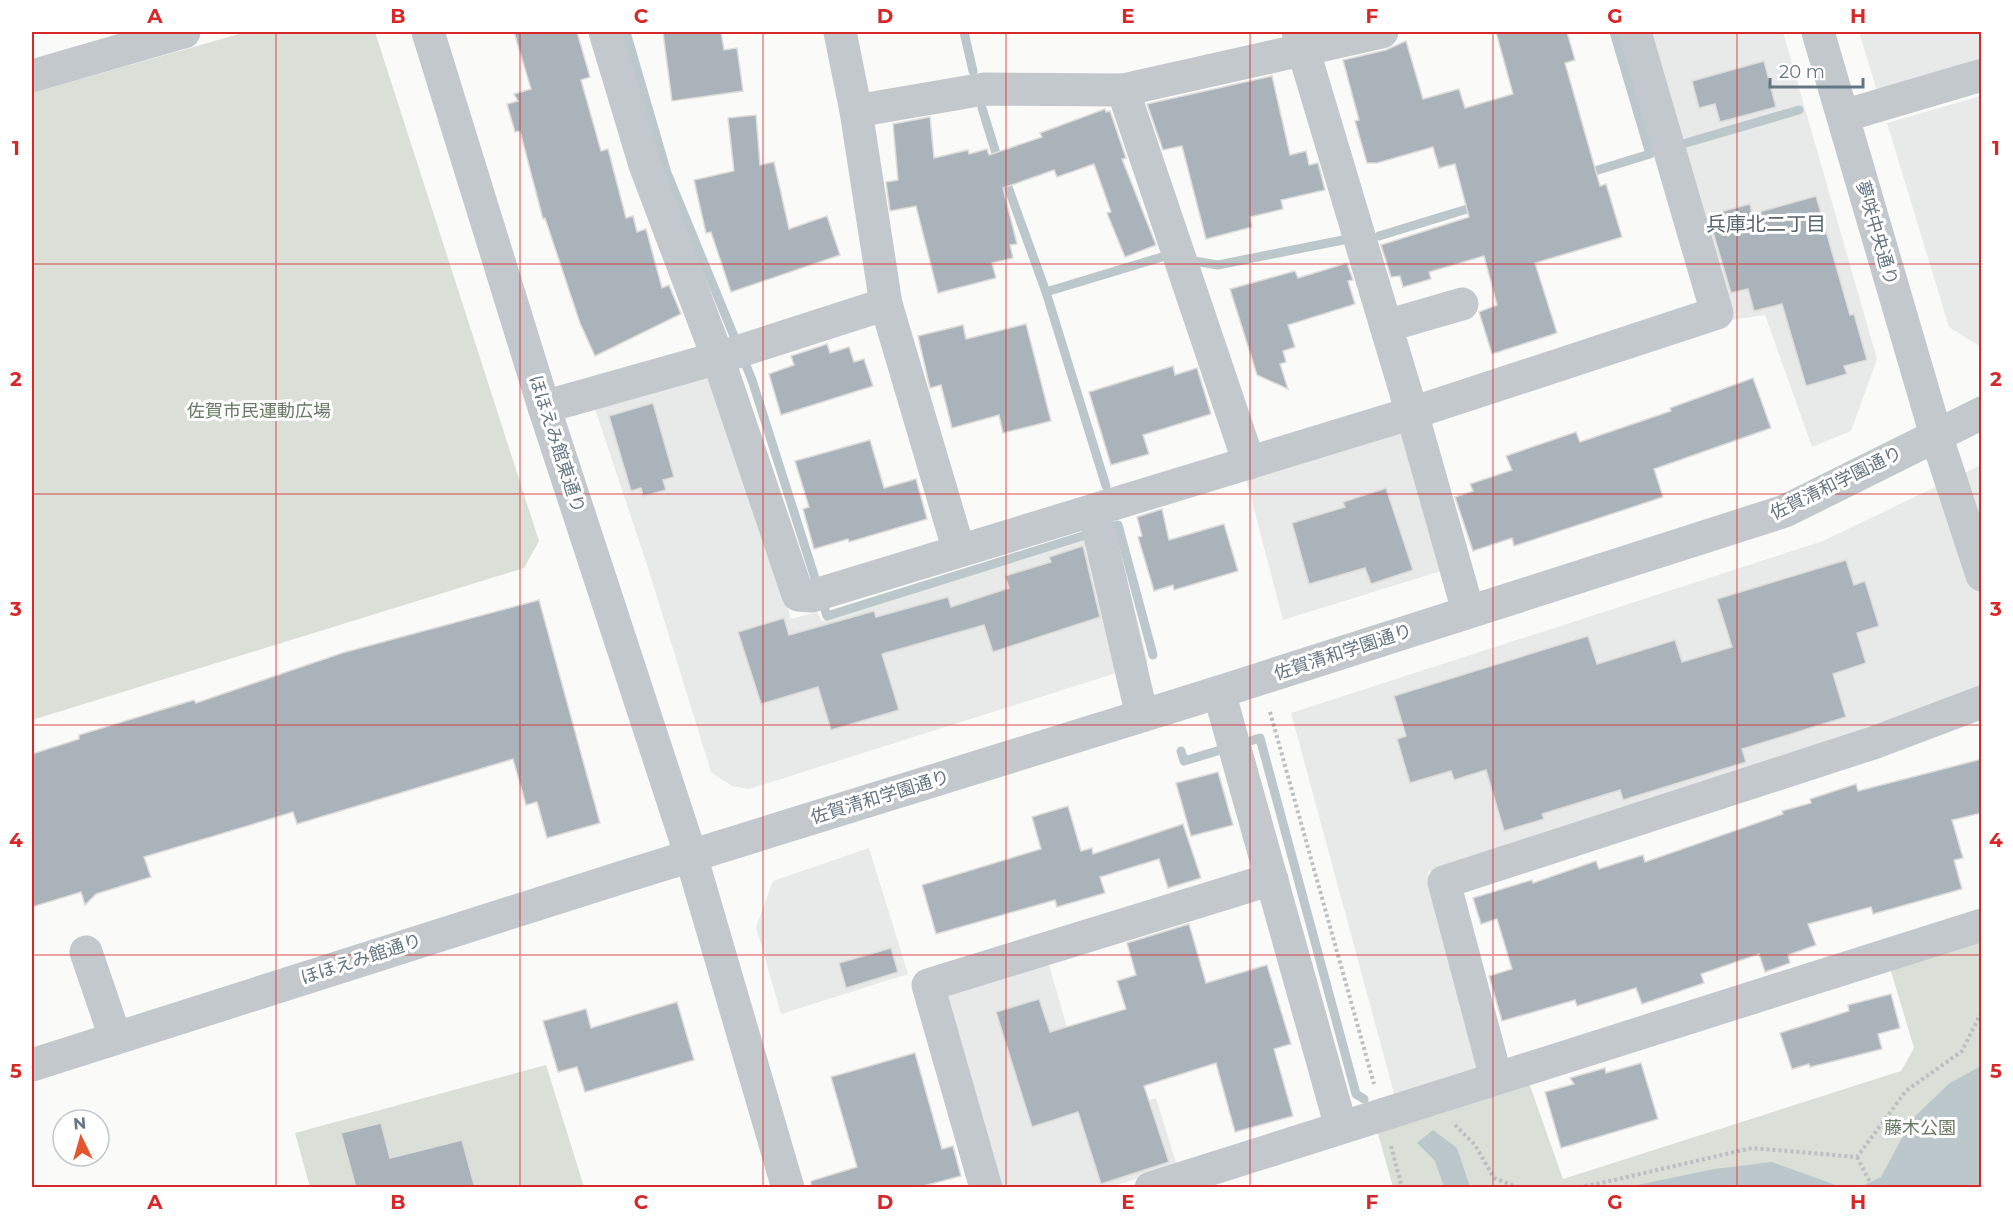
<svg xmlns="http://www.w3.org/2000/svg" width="2013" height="1219" font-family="Montserrat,'Noto Sans JP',sans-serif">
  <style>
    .built { fill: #e8e9e9 }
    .green { fill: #dadfd7 }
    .water { fill: #bbc7cb }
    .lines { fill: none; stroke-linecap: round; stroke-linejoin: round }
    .stream { stroke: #bbc7cb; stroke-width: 9 }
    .building { fill: #aab3b9; stroke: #dcdcda; stroke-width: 1.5 }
    .path { stroke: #bbbfc2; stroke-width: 4; stroke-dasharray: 3 3; stroke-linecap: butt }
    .minor { stroke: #c3c8cc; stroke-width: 33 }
    .grid { fill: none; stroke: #d62828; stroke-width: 1.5; stroke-opacity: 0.55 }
    .labels { text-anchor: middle; stroke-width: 6; stroke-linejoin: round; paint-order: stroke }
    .street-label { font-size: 18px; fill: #657683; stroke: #fff }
    .park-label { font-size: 18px; fill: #687a64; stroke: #fff }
    .neighbourhood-label { font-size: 20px; fill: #57646e; stroke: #fff }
    .neatline { fill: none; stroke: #d62828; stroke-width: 2 }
    .grid-label { font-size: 20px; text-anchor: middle; font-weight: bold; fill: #d62828 }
  </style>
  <rect width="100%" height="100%" fill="#fafaf8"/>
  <g class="built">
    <path d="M 1645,32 L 1783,32 L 1877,359 L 1851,431 L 1812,447 L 1765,315 L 1732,320 Z"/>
    <path d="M 1859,32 L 1981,32 L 1981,58 L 1877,91 Z"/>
    <path d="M 1981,96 L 1982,96 L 1981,347 L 1949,327 L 1887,123 Z"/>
    <path d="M 704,375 L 717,385 L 791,619 L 817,612 L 822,621 L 1115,531 L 1148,663 L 749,789 L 732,786 L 711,772 L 649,571 L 595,409 Z"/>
    <path d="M 1401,429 L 1441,571 L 1283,620 L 1245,475 Z"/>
    <path d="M 1981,465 L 1981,687 L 1868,732 L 1428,872 L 1483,1072 L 1395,1097 L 1291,713 L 1823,541 Z"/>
    <path d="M 869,848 L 908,974 L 781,1014 L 756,927 L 773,881 Z"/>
    <path d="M 1047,958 L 1093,1117 L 1156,1098 L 1177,1166 L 1110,1187 L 996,1187 L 939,992 Z"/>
  </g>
  <g class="green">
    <path d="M 246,32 L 375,32 L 539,541 L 524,568 L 32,720 L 32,93 Z"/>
    <path d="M 1981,940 L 1981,1187 L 1393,1187 L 1377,1130 L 1529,1083 L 1563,1179 L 1901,1071 L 1914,1048 L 1890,968 Z"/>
    <path d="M 546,1065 L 584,1187 L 310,1187 L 295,1133 Z"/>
  </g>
  <g class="water">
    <path d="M 1981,1066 L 1981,1187 L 1860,1187 L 1881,1177 L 1912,1119 L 1950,1083 Z"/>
    <path d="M 1433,1130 L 1457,1148 L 1470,1187 L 1444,1187 L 1435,1161 L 1417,1143 Z"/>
    <path d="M 1772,1162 L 1841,1187 L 1628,1187 L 1714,1169 Z"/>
  </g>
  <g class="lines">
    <g class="stream">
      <path d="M 626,32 L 667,173 L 752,380 L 827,616 L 1118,525 L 1153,655"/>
      <path d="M 964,32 L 973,71"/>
      <path d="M 982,108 L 999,163"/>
      <path d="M 1686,143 L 1799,110"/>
      <path d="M 1585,174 L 1650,154 L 1614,32"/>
      <path d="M 1004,176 L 1046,292 L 1106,486"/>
      <path d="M 1379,236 L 1477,206"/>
      <path d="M 1194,261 L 1218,265 L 1343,240"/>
      <path d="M 1046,292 L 1162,257"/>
      <path d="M 1181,751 L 1184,761 L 1260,738 L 1356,1094 L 1364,1099"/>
    </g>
  </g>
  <g class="building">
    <path d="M 514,32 L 577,32 L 590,77 L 581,80 L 601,151 L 608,149 L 626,218 L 633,216 L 637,232 L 646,229 L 662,288 L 669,285 L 681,314 L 595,356 L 580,323 L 545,218 L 543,219 L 520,131 L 515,132 L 507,104 L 518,101 L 514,94 L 531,89 Z"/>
    <path d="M 663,32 L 721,32 L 724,50 L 737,48 L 743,91 L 672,101 Z"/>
    <path d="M 1496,32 L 1567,32 L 1575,60 L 1565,63 L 1600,186 L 1606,184 L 1622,237 L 1535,263 L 1557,333 L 1492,354 L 1479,312 L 1497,305 L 1484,256 L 1429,272 L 1431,279 L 1403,287 L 1400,276 L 1391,277 L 1381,245 L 1469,217 L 1455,164 L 1439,168 L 1433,147 L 1377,163 L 1367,163 L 1355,121 L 1359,120 L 1343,60 L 1386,50 L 1406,41 L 1423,99 L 1459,89 L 1465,108 L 1513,94 Z"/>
    <path d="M 1764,61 L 1776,107 L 1720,122 L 1715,104 L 1699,108 L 1692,81 Z"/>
    <path d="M 1272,76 L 1290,155 L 1306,151 L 1309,165 L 1318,163 L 1325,190 L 1281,200 L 1283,209 L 1250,217 L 1252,227 L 1206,239 L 1182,146 L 1163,150 L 1147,104 Z"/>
    <path d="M 1105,109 L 1106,112 L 1110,111 L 1126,158 L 1122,159 L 1156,245 L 1125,257 L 1107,213 L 1111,212 L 1094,164 L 1057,177 L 1054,170 L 1003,188 L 1017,244 L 1010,245 L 1013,258 L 992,263 L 996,278 L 938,293 L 916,206 L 890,211 L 886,182 L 898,180 L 893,124 L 930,117 L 934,158 L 968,150 L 969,154 L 987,149 L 989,155 L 1042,137 L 1040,133 Z"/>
    <path d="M 756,115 L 760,165 L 774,162 L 789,229 L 827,216 L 840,255 L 731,292 L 711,232 L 706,233 L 694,180 L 734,171 L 728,118 Z"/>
    <path d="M 1816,196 L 1850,315 L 1854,314 L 1867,360 L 1844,366 L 1847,374 L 1806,386 L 1782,304 L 1754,311 L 1748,289 L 1731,293 L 1708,215 L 1750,204 L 1752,214 Z"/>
    <path d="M 1347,263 L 1353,280 L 1348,281 L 1355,304 L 1288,325 L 1295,347 L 1283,351 L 1286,362 L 1280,364 L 1288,389 L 1257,375 L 1230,289 L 1295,271 L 1298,278 Z"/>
    <path d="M 1026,324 L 1051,421 L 1003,433 L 999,415 L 952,428 L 941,385 L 930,388 L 918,336 L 963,325 L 966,339 Z"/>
    <path d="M 827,344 L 830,353 L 849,347 L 854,362 L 864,359 L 873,386 L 781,415 L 769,374 L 794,365 L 791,356 Z"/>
    <path d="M 1173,366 L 1175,375 L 1197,368 L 1211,414 L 1143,435 L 1149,454 L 1111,465 L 1089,392 Z"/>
    <path d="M 1753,378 L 1771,428 L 1654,469 L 1663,497 L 1514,546 L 1512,538 L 1473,551 L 1455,497 L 1473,491 L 1470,484 L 1512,470 L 1506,456 L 1576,432 L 1580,442 L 1671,411 L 1670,408 Z"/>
    <path d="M 653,403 L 674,477 L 663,480 L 666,490 L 643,496 L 641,488 L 631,491 L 609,416 Z"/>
    <path d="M 870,440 L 884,488 L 916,479 L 927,519 L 849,542 L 848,539 L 814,549 L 803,509 L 809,507 L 795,461 Z"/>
    <path d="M 1386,488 L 1413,570 L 1371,584 L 1365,568 L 1309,584 L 1292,523 L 1345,507 L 1343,502 Z"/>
    <path d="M 1162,509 L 1169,540 L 1224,524 L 1238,571 L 1174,590 L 1173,585 L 1154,591 L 1138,537 L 1142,536 L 1137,517 Z"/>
    <path d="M 1083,546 L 1100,617 L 993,652 L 984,625 L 882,654 L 899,710 L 831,730 L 818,687 L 761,704 L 738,632 L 784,618 L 789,635 L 874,611 L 876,617 L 948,597 L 951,607 L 1009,588 L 1005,576 L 1051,562 L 1049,557 Z"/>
    <path d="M 1846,560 L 1854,585 L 1865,581 L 1879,626 L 1857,633 L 1866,663 L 1833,674 L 1846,717 L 1742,749 L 1746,762 L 1623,800 L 1620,790 L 1542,814 L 1544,819 L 1504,831 L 1486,770 L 1454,780 L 1451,771 L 1410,783 L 1397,739 L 1406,736 L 1394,696 L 1588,636 L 1597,664 L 1675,640 L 1682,662 L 1732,647 L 1717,599 Z"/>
    <path d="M 539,600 L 600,823 L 547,838 L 537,802 L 526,805 L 513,759 L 297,824 L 293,812 L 144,857 L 151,877 L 96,894 L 85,905 L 81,892 L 32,907 L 32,754 L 79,739 L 79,735 L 194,700 L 196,703 L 342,653 Z"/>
    <path d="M 1982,759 L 1982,813 L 1952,820 L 1963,858 L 1954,860 L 1962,889 L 1873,914 L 1871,907 L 1808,924 L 1816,945 L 1788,955 L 1790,963 L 1765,972 L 1759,954 L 1701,974 L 1704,983 L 1642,1004 L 1636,988 L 1577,1006 L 1575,1000 L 1502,1021 L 1489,976 L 1512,969 L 1497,919 L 1481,924 L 1473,898 L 1532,880 L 1533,883 L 1596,861 L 1599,869 L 1643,855 L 1645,862 L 1783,814 L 1782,811 L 1811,803 L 1810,799 L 1856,784 L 1858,791 Z"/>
    <path d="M 1218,772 L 1233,825 L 1191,836 L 1176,783 Z"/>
    <path d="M 1068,806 L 1081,851 L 1092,848 L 1093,854 L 1183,824 L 1201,878 L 1168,888 L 1159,859 L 1100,877 L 1105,893 L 1057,907 L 1055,900 L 936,934 L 922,885 L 1041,849 L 1032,817 Z"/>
    <path d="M 1189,924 L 1206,983 L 1267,965 L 1291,1044 L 1274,1049 L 1293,1116 L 1235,1132 L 1216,1063 L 1144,1086 L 1169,1162 L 1101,1184 L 1078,1112 L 1032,1127 L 996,1012 L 1039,999 L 1050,1032 L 1126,1009 L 1117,981 L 1136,975 L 1127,943 Z"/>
    <path d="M 891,948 L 898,972 L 846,988 L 839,963 Z"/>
    <path d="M 1891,994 L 1900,1028 L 1878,1034 L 1882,1049 L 1810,1067 L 1809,1064 L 1792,1069 L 1780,1033 L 1849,1011 L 1848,1005 Z"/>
    <path d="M 677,1002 L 694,1060 L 585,1092 L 577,1067 L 558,1072 L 543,1021 L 586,1009 L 591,1028 Z"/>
    <path d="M 915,1053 L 942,1149 L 953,1146 L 961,1176 L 916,1188 L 811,1188 L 811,1181 L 857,1167 L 831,1077 Z"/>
    <path d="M 1641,1063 L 1658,1119 L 1561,1148 L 1545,1092 L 1574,1084 L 1570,1078 L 1605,1068 L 1606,1073 Z"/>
    <path d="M 381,1123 L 390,1158 L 462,1140 L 475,1188 L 356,1188 L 341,1133 Z"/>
  </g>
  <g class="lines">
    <g class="path">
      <path d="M 1270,712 L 1374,1084"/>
      <path d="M 1455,1125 L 1475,1145 L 1494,1178 L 1519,1188"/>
      <path d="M 1391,1146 L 1402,1188"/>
      <path d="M 1857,1157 L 1873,1188"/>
      <path d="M 1573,1188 L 1597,1184 L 1752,1148 L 1857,1157 L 1906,1091 L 1962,1051 L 1982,1011"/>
    </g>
    <g class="minor">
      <path d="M 428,32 L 544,407 L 691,856 L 788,1188"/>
      <path d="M 605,32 L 645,165 L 718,358 L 798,595 L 812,596 L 1412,413 L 1717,313 L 1635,32"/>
      <path d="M 840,32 L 856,111 L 886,304 L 959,551"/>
      <path d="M 1298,32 L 1412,413 L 1468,611"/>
      <path d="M 1818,32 L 1936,435 L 1982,575"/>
      <path d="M 32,76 L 184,32"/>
      <path d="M 1123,90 L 1249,463"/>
      <path d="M 856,111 L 984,89 L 1123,90 L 1382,32"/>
      <path d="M 1843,116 L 1982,75"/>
      <path d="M 1386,326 L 1462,304"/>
      <path d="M 544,407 L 718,358 L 886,304"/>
      <path d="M 1094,510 L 1142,716"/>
      <path d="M 1219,692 L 1341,1127"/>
      <path d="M 86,952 L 115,1037"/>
      <path d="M 32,1065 L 626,876 L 1219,692 L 1785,511 L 1982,413"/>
      <path d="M 1496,1078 L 1444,882 L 1873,743 L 1982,702"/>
      <path d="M 986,1188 L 928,985 L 1272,879"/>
      <path d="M 1151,1188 L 1982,925"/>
    </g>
  </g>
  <path class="grid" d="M 276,32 L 276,1188M 520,32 L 520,1188M 763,32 L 763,1188M 1006,32 L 1006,1188M 1250,32 L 1250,1188M 1493,32 L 1493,1188M 1737,32 L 1737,1188M 32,264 L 1982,264M 32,494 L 1982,494M 32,725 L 1982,725M 32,955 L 1982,955"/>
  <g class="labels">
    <g class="street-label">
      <text transform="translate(1877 233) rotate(74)" y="6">夢咲中央通り</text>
      <text transform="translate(557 444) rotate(72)" y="6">ほほえみ館東通り</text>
      <text transform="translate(1836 483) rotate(-26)" y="6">佐賀清和学園通り</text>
      <text transform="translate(1343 652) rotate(-18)" y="6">佐賀清和学園通り</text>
      <text transform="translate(880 797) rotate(-17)" y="6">佐賀清和学園通り</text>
      <text transform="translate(361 959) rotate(-18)" y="6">ほほえみ館通り</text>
    </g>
    <g class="park-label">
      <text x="259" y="417">佐賀市民運動広場</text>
      <text x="1920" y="1134">藤木公園</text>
    </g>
    <g class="neighbourhood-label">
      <text x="1766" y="231">兵庫北二丁目</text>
    </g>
  </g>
  <rect width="2013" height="1219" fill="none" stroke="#ffffff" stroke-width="66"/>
  <g transform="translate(81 1138) rotate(355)"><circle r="28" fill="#ffffff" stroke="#c1c8cd" stroke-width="1.5"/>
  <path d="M0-4.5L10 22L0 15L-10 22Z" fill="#e4572e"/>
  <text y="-9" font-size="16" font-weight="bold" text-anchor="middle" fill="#657683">N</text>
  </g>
  <path d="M1770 78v9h93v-9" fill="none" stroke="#657683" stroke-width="3"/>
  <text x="1779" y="78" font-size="18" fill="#657683" stroke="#ffffff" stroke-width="4.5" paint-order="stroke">20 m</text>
  <rect x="33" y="33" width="1947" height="1153" class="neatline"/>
  <g class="grid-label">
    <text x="155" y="23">A</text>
    <text x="398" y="23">B</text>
    <text x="641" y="23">C</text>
    <text x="885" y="23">D</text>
    <text x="1128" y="23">E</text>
    <text x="1372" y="23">F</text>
    <text x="1615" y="23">G</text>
    <text x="1858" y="23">H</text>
    <text x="16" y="155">1</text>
    <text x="1996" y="155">1</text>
    <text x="16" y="386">2</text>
    <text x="1996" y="386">2</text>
    <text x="16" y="616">3</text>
    <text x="1996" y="616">3</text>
    <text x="16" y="847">4</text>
    <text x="1996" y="847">4</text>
    <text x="16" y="1078">5</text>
    <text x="1996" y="1078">5</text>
    <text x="155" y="1209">A</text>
    <text x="398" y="1209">B</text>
    <text x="641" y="1209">C</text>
    <text x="885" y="1209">D</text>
    <text x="1128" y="1209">E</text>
    <text x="1372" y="1209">F</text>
    <text x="1615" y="1209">G</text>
    <text x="1858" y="1209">H</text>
  </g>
</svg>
